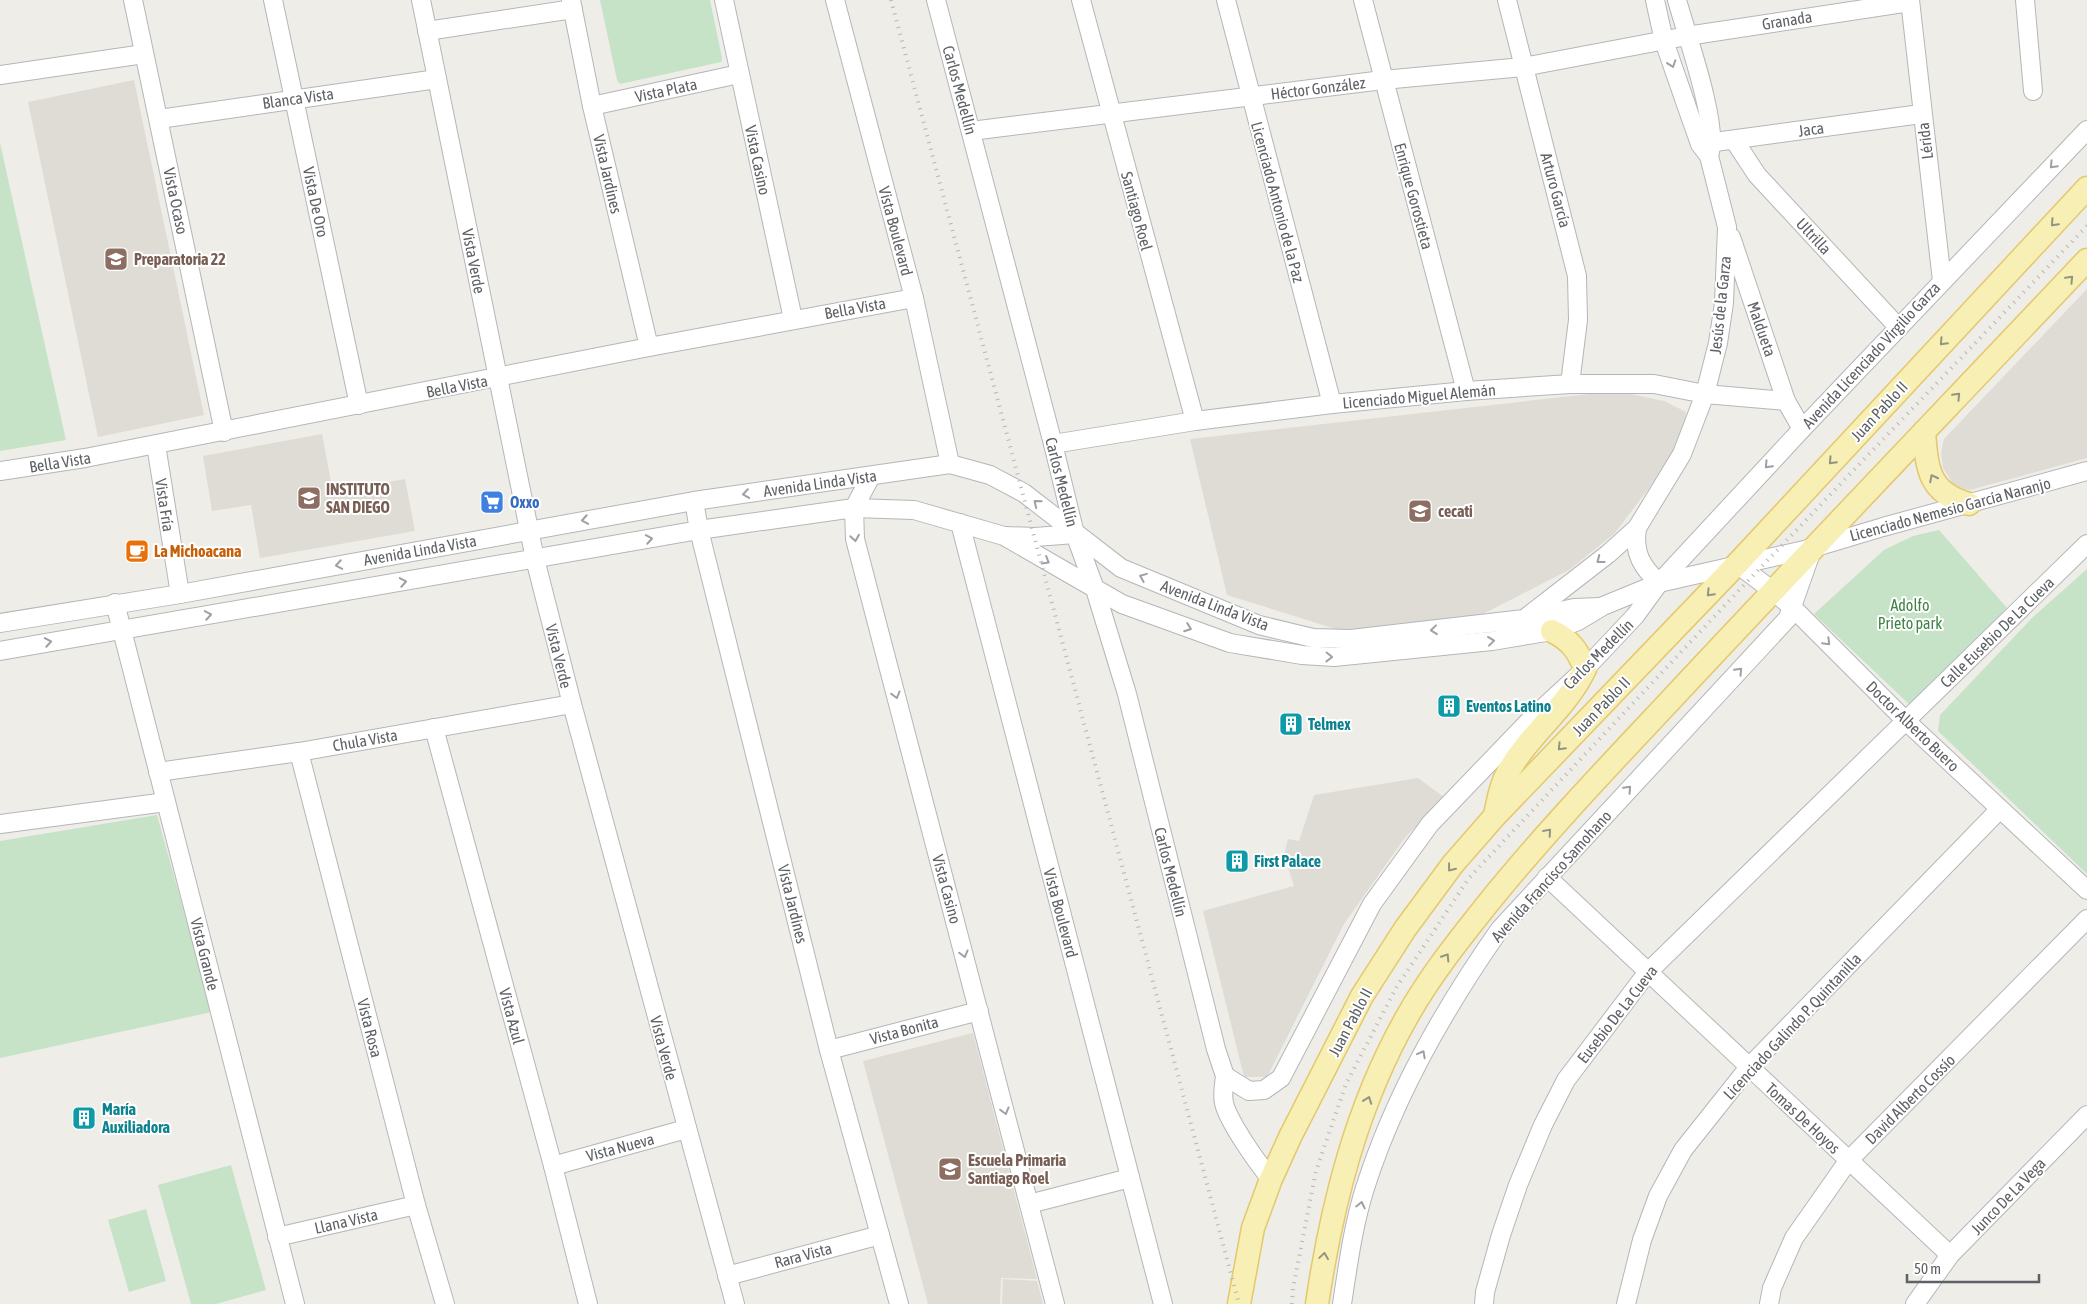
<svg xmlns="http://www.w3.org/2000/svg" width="2087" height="1304" font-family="'Asap Condensed',sans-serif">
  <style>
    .education { fill: #dedcd5 }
    .green { fill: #c6e3c8 }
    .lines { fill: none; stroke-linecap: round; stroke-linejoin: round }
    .minor-casing { stroke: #b4b6ba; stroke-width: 20 }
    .major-casing { stroke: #e3c86c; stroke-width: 25 }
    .minor { stroke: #fff; stroke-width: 18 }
    .major { stroke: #f7efb4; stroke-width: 22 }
    .rail { stroke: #b4b5b5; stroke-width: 4; stroke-dasharray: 1 6; stroke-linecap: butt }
    .oneway { stroke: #9ea0a3 }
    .oneway2 { stroke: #949381 }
    .labels { text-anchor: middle; stroke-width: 4; stroke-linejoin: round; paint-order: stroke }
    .street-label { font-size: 16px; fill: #5e6165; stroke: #fff }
    .education-label { font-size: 16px; font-weight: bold; fill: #785e54; stroke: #fff; text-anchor: start }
    .shop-label { font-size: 16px; font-weight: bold; fill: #366cbe; stroke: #fff; text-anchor: start }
    .food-label { font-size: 16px; font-weight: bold; fill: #c56008; stroke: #fff; text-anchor: start }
    .park-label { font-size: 16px; fill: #3f8346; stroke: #fff }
    .culture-label { font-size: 16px; font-weight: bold; fill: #0d838f; stroke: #fff; text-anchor: start }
  </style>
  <rect width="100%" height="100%" fill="#efede7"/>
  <g class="education">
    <path d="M 134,80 L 204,415 L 98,437 L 28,102 Z"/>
    <path d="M 2087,289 L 2087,458 L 1970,490 L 1955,487 L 1943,468 L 1941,452 L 1944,439 Z"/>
    <path d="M 1616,391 L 1664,401 L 1686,412 L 1684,435 L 1649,488 L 1615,533 L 1569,570 L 1477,617 L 1339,630 L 1227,595 L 1190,439 Z"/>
    <path d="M 322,434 L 333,492 L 405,479 L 415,531 L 260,558 L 251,505 L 212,511 L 203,456 Z"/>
    <path d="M 1418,778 L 1444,797 L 1404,839 L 1344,924 L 1267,1077 L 1244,1077 L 1203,911 L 1294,886 L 1284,855 L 1288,839 L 1299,841 L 1314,795 Z"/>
    <path d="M 973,1033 L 1037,1279 L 1001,1278 L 1000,1304 L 928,1304 L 863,1061 Z"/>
    <path d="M 1003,1279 L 1037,1281 L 1043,1304 L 1002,1304 Z"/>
  </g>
  <g class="green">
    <path d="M 600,0 L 710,0 L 722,58 L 721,62 L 620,84 L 617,80 Z"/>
    <path d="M 0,143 L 66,440 L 0,451 Z"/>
    <path d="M 1939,530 L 2007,608 L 1912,707 L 1814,614 L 1884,550 L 1913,536 Z"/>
    <path d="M 2087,569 L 2087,874 L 1938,731 L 1940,715 L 2033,617 Z"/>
    <path d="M 157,815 L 212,1012 L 0,1058 L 0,841 Z"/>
    <path d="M 231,1165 L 266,1290 L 216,1304 L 191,1304 L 158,1185 Z"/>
    <path d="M 146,1209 L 166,1281 L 129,1292 L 108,1220 Z"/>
  </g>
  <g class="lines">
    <g class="minor-casing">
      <g id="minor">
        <path d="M 133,0 L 224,432"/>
        <path d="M 273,0 L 359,405"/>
        <path d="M 421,0 L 535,559 L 572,704 L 735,1304"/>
        <path d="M 571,0 L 592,106 L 649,347"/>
        <path d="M 724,0 L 793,319"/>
        <path d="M 835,0 L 914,298 L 950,464"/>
        <path d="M 936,0 L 1053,444 L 1075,534 L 1095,589 L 1127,694 L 1216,1049 L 1225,1076 L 1249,1091 L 1264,1090 L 1281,1078 L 1372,904 L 1430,824 L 1531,719 L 1585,669 L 1635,616 L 1659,583 L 1802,429 L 2087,130"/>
        <path d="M 1081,0 L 1195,421"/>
        <path d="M 1226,0 L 1332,404"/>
        <path d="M 1363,0 L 1466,391"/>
        <path d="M 1507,0 L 1577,276 L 1578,320 L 1570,384"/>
        <path d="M 1677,0 C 1686,33 1718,123 1710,152"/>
        <path d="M 1910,0 L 1942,281"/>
        <path d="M 2025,0 L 2033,91"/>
        <path d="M 427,31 L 573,9"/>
        <path d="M 0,75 L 144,54"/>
        <path d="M 592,106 L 739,74"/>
        <path d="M 159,119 L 437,79"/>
        <path d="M 971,131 L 1383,80 L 1523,67 L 1687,36 L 1910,2"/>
        <path d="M 1734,140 L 1757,175 L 1899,328"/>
        <path d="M 1700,144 L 1921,114"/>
        <path d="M 1731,237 L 1786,401 L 1802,429"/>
        <path d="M 1053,444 L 1195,421 L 1332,404 L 1466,391 L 1570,384 L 1654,384 L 1705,394 L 1786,401"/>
        <path d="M 156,445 L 180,594"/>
        <path d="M 0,471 L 85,458 L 649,347 L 914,298"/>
        <path d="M 871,476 L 854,508 L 855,539 L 1055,1304"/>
        <path d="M 694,501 L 699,530 L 829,1050 L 899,1304"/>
        <path d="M 960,523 L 1163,1304"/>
        <path d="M 1637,528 C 1633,553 1642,567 1659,583"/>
        <path d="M 1005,536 L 1035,537 L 1075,534"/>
        <path d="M 1737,564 L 1773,591 L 1793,608 L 1906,721 L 2087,890"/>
        <path d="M 115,603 L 295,1304"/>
        <path d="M 1528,616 L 1608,554 L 1637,528 L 1682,454 L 1705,394 L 1718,343 L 1724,303 L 1727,227 L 1709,156 L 1700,144 L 1690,116 L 1664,41 L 1655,0"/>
        <path d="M 0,623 L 180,594 L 694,501 L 950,464 L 990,475 L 1024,493 L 1121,568 L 1259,625 L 1313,638 L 1351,639 L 1524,619 L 1574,608 L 1600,607"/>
        <path d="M 0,651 L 699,530 L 854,508 L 914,510 L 1004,536 L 1122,604 L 1230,643 L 1302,655 L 1334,657 L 1492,641 L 1552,631 L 1578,621 L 1603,606 L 1659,583 L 1813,548 L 1883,527 L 2087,471"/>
        <path d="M 434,728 L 553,1166 L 588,1304"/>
        <path d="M 299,752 L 416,1205 L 445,1304"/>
        <path d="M 158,772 L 299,752 L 572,704"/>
        <path d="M 0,824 L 166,802"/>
        <path d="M 1547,877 L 1950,1255"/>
        <path d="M 829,1050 L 979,1011"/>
        <path d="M 1225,1076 C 1224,1085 1222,1094 1224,1103 C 1228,1121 1258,1164 1271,1179"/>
        <path d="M 553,1166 L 686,1129"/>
        <path d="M 1029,1204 L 1130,1178"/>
        <path d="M 277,1237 L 416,1205"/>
        <path d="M 727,1276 L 880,1235"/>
        <path d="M 1342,1304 C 1348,1265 1353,1226 1365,1188 C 1395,1094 1444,1009 1500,929 L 1788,618 L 1811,553"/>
        <path d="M 1484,1304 L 1485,1292 L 1501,1235 L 1518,1185 L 1543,1125 L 1566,1080 L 1647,973 L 2087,544"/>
        <path d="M 1626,1304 L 1642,1240 L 1658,1196 L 1683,1150 L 1749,1067 L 2000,809"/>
        <path d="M 1769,1304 L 1772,1288 L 1794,1238 L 1848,1161 L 2087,919"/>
        <path d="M 1915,1304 L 1950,1255 L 2087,1115"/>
      </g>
    </g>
    <g class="major-casing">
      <g id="major">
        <path d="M 1924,432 C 1927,470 1929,493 1969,504"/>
        <path d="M 1495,815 C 1498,802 1500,786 1507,774 C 1528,735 1566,709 1585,669 C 1578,650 1570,640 1552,631"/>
        <path d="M 1239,1304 L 1253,1228 L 1271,1179 L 1290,1137 L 1362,996 L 1405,929 L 1453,864 L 1495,816 L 1737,564 L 2087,188"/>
        <path d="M 1317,1304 C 1332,1203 1357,1104 1408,1015 C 1430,976 1458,941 1485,907 C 1542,836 1605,770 1667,704 C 1806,555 1947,408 2087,260"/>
      </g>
    </g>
    <use href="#minor" class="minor"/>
    <use href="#major" class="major"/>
    <g class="rail">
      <path d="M 891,0 L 1239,1304"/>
      <path d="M 1292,1304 L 1293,1288 L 1316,1171 L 1346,1084 L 1396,988 L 1469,878 L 1744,585 L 2087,226"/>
    </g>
  </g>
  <defs><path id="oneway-chevron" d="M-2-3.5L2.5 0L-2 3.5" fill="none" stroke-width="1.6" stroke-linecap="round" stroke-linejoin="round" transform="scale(1.25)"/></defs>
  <g class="oneway">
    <use href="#oneway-chevron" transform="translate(1672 64) rotate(71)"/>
    <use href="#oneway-chevron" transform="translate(2053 165) rotate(134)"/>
    <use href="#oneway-chevron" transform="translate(1768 465) rotate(133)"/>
    <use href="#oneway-chevron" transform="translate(746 494) rotate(172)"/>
    <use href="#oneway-chevron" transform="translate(1037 503) rotate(-141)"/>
    <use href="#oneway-chevron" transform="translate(585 520) rotate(170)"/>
    <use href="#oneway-chevron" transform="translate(855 538) rotate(81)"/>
    <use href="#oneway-chevron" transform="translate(649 539) rotate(-10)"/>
    <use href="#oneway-chevron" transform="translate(1600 560) rotate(142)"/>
    <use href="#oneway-chevron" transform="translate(1046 561) rotate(31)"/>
    <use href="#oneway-chevron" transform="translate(339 565) rotate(170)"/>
    <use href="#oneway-chevron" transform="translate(1143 577) rotate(-158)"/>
    <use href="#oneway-chevron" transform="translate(403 582) rotate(-10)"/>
    <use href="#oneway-chevron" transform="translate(208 615) rotate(-10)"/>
    <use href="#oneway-chevron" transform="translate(1188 628) rotate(20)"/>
    <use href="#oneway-chevron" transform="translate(1434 630) rotate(174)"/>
    <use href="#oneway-chevron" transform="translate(1491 641) rotate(-7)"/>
    <use href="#oneway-chevron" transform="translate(48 642) rotate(-10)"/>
    <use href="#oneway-chevron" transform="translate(1827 642) rotate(45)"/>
    <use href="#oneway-chevron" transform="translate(1329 657) rotate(1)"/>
    <use href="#oneway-chevron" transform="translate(1739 671) rotate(-47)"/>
    <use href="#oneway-chevron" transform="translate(896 695) rotate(75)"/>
    <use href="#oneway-chevron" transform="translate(1628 789) rotate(-47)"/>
    <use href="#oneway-chevron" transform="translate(964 954) rotate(75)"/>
    <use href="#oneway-chevron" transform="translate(1422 1054) rotate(-62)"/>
    <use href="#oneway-chevron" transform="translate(1005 1111) rotate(75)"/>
    <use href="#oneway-chevron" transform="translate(1361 1205) rotate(-77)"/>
  </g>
  <g class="oneway2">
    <use href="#oneway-chevron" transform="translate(2054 223) rotate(133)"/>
    <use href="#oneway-chevron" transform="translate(2070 279) rotate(-46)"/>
    <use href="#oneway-chevron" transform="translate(1943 342) rotate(133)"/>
    <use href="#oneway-chevron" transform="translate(1957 396) rotate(-46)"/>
    <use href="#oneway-chevron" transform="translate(1832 461) rotate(133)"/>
    <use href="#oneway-chevron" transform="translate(1933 478) rotate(-117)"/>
    <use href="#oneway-chevron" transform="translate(1710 593) rotate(134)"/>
    <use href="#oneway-chevron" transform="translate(1561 747) rotate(134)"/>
    <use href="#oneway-chevron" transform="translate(1548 832) rotate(-49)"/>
    <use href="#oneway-chevron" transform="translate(1451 868) rotate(128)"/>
    <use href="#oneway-chevron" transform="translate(1446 957) rotate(-57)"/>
    <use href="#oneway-chevron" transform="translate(1368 1100) rotate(-70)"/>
    <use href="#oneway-chevron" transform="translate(1324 1256) rotate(-82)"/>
  </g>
  <defs>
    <g id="university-square" transform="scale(1.25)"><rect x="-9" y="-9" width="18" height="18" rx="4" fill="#8d6e63" stroke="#fff"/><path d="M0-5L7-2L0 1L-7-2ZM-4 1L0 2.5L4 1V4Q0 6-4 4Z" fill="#fff"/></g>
    <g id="school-square" transform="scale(1.25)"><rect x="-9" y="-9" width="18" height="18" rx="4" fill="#8d6e63" stroke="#fff"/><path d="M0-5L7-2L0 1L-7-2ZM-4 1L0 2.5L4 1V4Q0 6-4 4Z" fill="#fff"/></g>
    <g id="supermarket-square" transform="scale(1.25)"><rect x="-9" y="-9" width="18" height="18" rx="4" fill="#3f7fe0" stroke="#fff"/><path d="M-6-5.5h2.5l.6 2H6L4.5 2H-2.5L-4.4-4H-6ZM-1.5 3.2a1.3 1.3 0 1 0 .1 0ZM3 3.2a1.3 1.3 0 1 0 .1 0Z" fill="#fff"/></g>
    <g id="cafe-square" transform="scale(1.25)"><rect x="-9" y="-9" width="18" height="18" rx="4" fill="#e8710a" stroke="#fff"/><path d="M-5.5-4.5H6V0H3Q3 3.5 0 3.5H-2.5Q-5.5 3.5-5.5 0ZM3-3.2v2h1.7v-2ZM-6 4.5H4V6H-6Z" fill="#fff"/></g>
    <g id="building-square" transform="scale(1.25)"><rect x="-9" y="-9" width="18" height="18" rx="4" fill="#0f9aa8" stroke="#fff"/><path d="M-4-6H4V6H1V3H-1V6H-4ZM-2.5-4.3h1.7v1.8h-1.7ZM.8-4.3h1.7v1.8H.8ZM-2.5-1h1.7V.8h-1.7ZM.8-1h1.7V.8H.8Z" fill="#fff"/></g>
  </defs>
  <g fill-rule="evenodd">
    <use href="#university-square" x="116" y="259"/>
    <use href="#school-square" x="309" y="498"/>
    <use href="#supermarket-square" x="492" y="502"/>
    <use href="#school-square" x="1420" y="511"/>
    <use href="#cafe-square" x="137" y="551"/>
    <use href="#building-square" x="1449" y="706"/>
    <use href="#building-square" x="1291" y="724"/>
    <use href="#building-square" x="1237" y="861"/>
    <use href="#building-square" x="84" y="1118"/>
    <use href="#school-square" x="950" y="1169"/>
  </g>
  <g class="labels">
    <g class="street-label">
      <text transform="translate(1787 20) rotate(-9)" y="6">Granada</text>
      <text transform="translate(1318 88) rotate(-7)" y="6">Héctor González</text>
      <text transform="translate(666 90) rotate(-12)" y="6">Vista Plata</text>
      <text transform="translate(960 90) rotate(75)" y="6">Carlos Medellín</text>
      <text transform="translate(298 98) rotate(-8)" y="6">Blanca Vista</text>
      <text transform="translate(1811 129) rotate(-8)" y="6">Jaca</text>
      <text transform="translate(1925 141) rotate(-97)" y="6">Lérida</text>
      <text transform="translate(758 160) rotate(78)" y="6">Vista Casino</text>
      <text transform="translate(608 174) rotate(77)" y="6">Vista Jardines</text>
      <text transform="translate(1556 190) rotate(75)" y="6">Arturo García</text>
      <text transform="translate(1414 196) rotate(75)" y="6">Enrique Gorostieta</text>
      <text transform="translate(176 201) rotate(78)" y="6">Vista Ocaso</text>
      <text transform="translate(316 202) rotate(78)" y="6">Vista De Oro</text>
      <text transform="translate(1278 202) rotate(75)" y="6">Licenciado Antonio de la Paz</text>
      <text transform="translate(1137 211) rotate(75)" y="6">Santiago Roel</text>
      <text transform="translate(896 231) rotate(75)" y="6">Vista Boulevard</text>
      <text transform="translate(1814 236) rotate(47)" y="6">Ultrilla</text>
      <text transform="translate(474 261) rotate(79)" y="6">Vista Verde</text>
      <text transform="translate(1720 305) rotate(-84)" y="6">Jesús de la Garza</text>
      <text transform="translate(855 308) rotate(-10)" y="6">Bella Vista</text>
      <text transform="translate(1762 329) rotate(71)" y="6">Maldueta</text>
      <text transform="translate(1871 355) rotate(-47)" y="6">Avenida Licenciado Virgilio Garza</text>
      <text transform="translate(457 386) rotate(-11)" y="6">Bella Vista</text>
      <text transform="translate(1419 396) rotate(-5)" y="6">Licenciado Miguel Alemán</text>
      <text transform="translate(1879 411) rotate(-47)" y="6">Juan Pablo II</text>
      <text transform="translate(60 462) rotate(-9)" y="6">Bella Vista</text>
      <text transform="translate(1062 482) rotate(76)" y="6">Carlos Medellín</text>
      <text transform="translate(820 483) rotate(-8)" y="6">Avenida Linda Vista</text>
      <text transform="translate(165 505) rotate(81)" y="6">Vista Fría</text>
      <text transform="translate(1950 509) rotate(-15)" y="6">Licenciado Nemesio García Naranjo</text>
      <text transform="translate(420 550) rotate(-10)" y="6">Avenida Linda Vista</text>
      <text transform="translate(1215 605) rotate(21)" y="6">Avenida Linda Vista</text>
      <text transform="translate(1997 632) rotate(-44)" y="6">Calle Eusebio De La Cueva</text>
      <text transform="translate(1598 654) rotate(-45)" y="6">Carlos Medellín</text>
      <text transform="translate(559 656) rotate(76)" y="6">Vista Verde</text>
      <text transform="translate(1601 706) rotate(-46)" y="6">Juan Pablo II</text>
      <text transform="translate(1913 726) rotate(44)" y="6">Doctor Alberto Buero</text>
      <text transform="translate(365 740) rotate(-10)" y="6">Chula Vista</text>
      <text transform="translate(1171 872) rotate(76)" y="6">Carlos Medellín</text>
      <text transform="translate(1551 876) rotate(-48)" y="6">Avenida Francisco Samohano</text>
      <text transform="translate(947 889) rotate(75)" y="6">Vista Casino</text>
      <text transform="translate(793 904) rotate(76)" y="6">Vista Jardines</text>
      <text transform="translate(1061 913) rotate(75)" y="6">Vista Boulevard</text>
      <text transform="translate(205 954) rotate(76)" y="6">Vista Grande</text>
      <text transform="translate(1617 1014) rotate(-52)" y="6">Eusebio De La Cueva</text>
      <text transform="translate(512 1016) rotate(75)" y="6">Vista Azul</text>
      <text transform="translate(1350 1022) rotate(-62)" y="6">Juan Pablo II</text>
      <text transform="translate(1792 1026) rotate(-47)" y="6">Licenciado Galindo P. Quintanilla</text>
      <text transform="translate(370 1028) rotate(76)" y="6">Vista Rosa</text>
      <text transform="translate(904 1030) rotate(-15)" y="6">Vista Bonita</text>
      <text transform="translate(664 1048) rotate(75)" y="6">Vista Verde</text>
      <text transform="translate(1910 1099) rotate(-45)" y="6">David Alberto Cossío</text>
      <text transform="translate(1803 1118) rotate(43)" y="6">Tomas De Hoyos</text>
      <text transform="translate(620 1147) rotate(-15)" y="6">Vista Nueva</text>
      <text transform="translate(2008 1196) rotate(-46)" y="6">Junco De La Vega</text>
      <text transform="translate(346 1221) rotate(-13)" y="6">Llana Vista</text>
      <text transform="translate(803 1255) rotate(-15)" y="6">Rara Vista</text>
    </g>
    <g class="education-label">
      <text x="134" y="265">Preparatoria 22</text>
      <text x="326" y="495">INSTITUTO<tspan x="326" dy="18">SAN DIEGO</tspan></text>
      <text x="1438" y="517">cecati</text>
      <text x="968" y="1166">Escuela Primaria<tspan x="968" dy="18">Santiago Roel</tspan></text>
    </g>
    <g class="shop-label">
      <text x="510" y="508">Oxxo</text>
    </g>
    <g class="food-label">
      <text x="154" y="557">La Michoacana</text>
    </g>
    <g class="park-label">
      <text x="1910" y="611">Adolfo<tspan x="1910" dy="18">Prieto park</tspan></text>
    </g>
    <g class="culture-label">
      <text x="1466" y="712">Eventos Latino</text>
      <text x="1308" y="730">Telmex</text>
      <text x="1254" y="867">First Palace</text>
      <text x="102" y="1115">María<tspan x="102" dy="18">Auxiliadora</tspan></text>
    </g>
  </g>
  <path d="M1907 1274v8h132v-8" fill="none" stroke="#5e6165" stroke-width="2.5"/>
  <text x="1914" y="1274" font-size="15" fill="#5e6165" stroke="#ffffff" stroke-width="4" paint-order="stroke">50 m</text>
</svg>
